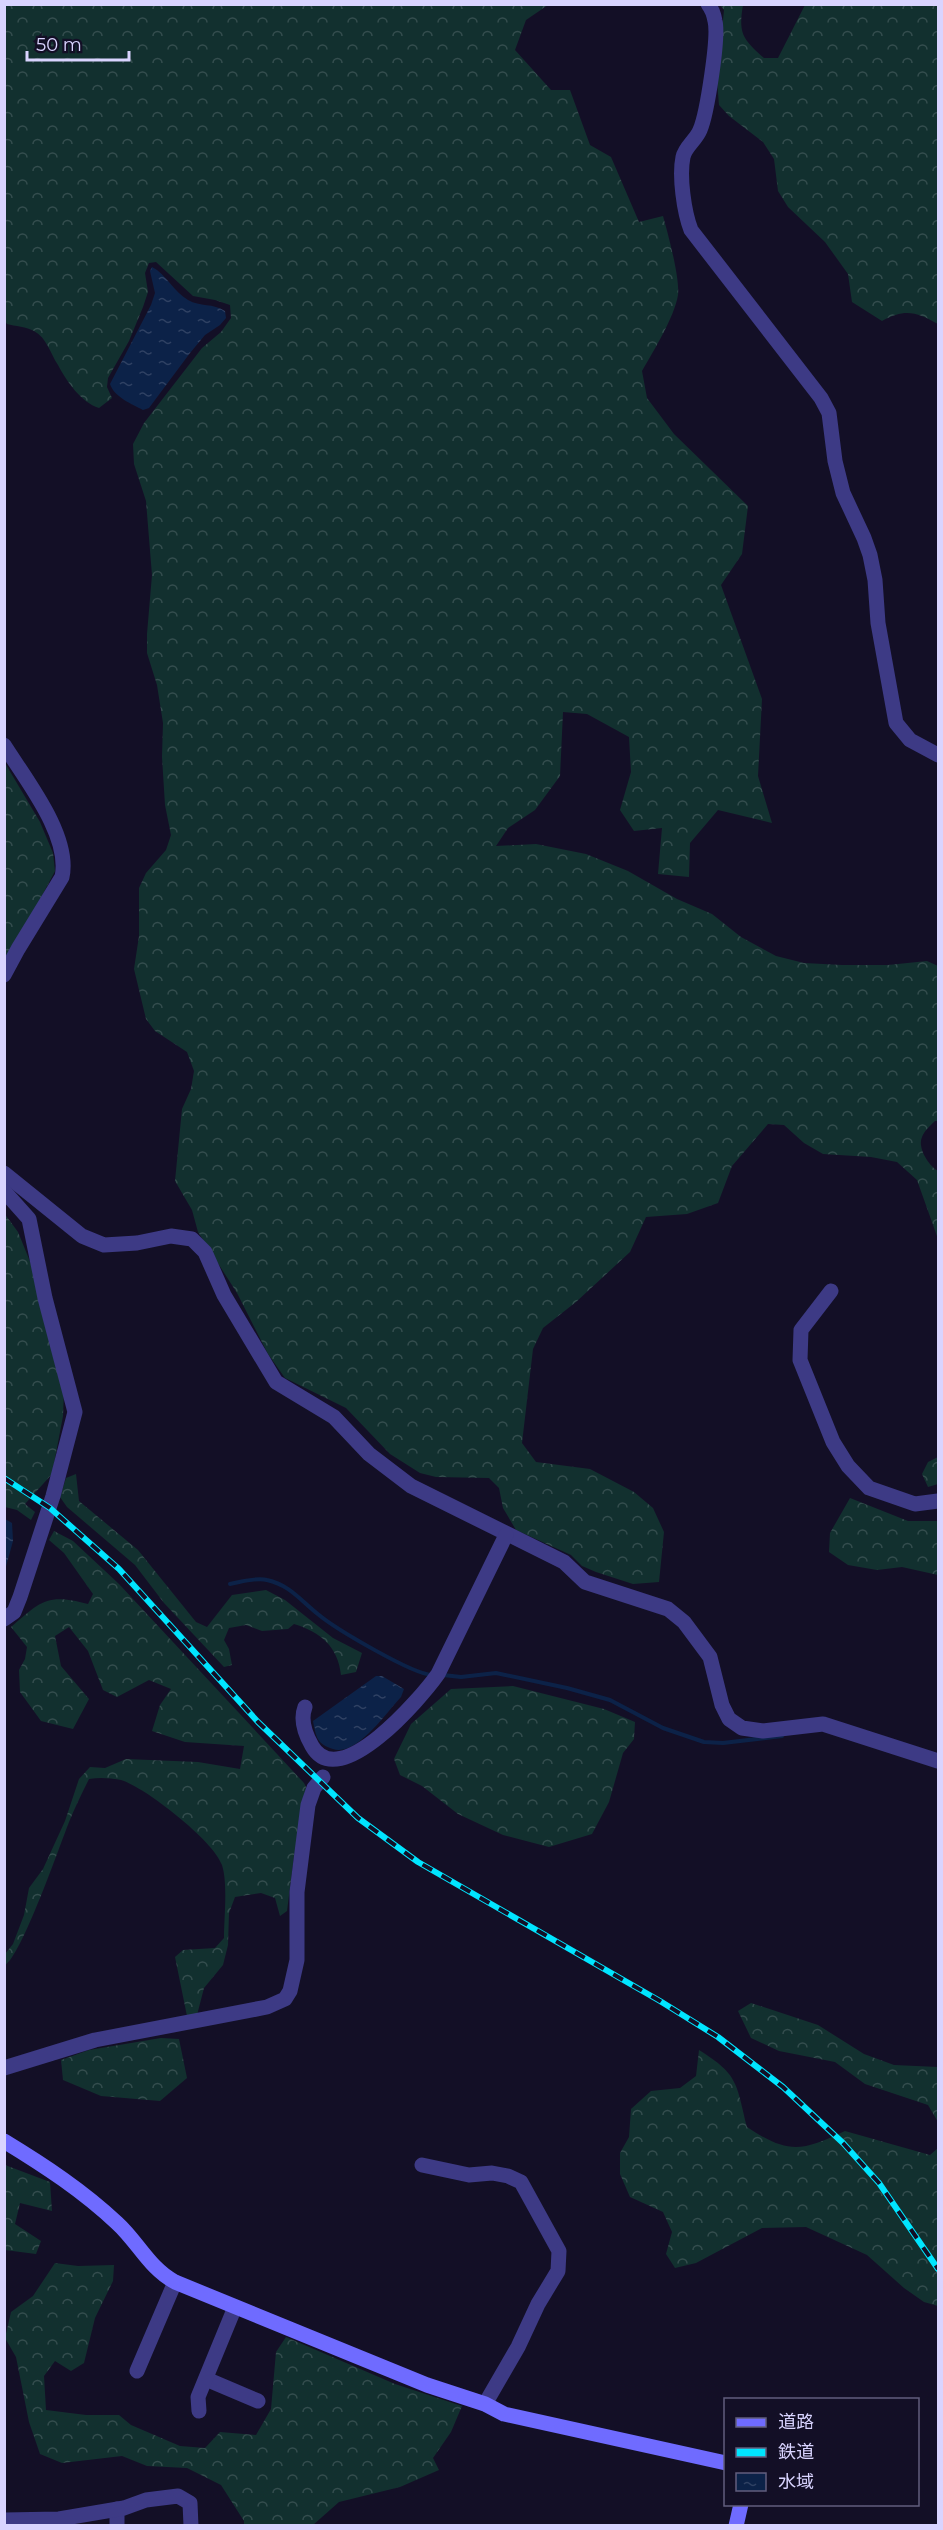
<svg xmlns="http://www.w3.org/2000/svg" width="943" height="2530" font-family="Montserrat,'Noto Sans JP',sans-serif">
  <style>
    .forest { fill: url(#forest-crowns) }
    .water { fill: url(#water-ripples) }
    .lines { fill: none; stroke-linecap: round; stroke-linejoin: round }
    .stream { stroke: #0c2248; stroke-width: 4 }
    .minor { stroke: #3d3a85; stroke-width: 15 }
    .tertiary { stroke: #3d3a85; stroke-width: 15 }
    .secondary { stroke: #6f6bff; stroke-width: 15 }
    .rail-casing { stroke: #00e5ff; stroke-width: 6 }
    .rail { stroke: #130f26; stroke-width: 4; stroke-dasharray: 11; stroke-linecap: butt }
  </style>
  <defs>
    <pattern id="forest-crowns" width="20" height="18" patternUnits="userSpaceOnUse" patternTransform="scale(1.5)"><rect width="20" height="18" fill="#12302f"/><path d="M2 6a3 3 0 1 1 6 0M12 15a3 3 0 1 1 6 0" fill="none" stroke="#344d4e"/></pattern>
    <pattern id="water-ripples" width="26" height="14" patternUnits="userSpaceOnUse" patternTransform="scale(1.5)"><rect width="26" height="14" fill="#0c2248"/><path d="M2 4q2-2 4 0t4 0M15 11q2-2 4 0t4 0" fill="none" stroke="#2f4163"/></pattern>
  </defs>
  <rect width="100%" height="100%" fill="#130f26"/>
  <g class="forest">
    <path d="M 5,5 L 548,5 L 526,20 L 515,50 L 551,90 L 570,90 L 590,145 L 611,157 L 639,222 L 663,216 C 668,234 680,278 678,295 C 674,318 654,350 642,371 L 647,398 L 674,434 L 748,506 L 742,554 L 721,585 L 762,699 L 758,776 L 772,823 L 718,810 L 690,843 L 689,877 L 658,874 L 662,828 L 634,831 L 620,810 L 631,772 L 629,737 L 587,714 L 563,712 L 560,776 L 535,810 L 508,828 L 496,846 L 536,844 L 586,854 L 628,871 L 677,899 L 712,914 L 741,937 L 776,956 L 804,963 L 842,965 L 888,965 L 927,961 L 938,966 L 938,1121 L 935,1121 C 931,1125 924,1131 922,1137 C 917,1148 929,1166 938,1171 L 938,1239 L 917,1180 L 897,1162 L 871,1157 L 823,1154 L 804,1143 L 784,1125 L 768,1124 L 732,1166 L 718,1203 L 687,1214 L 646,1217 L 630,1252 L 576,1302 L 543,1328 L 533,1349 L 522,1443 L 536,1462 L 590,1469 L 634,1492 L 653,1508 L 664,1532 L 659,1582 L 633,1584 L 596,1572 L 582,1566 L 571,1555 L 516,1530 L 503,1508 L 499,1488 L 489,1478 L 436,1477 L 420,1473 L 390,1454 L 346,1408 L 285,1378 L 268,1354 L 237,1293 L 198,1232 L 192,1210 L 175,1181 L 182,1109 L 191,1089 L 194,1071 L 187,1052 L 155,1031 L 146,1019 L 134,969 L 139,936 L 139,888 L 146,873 L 166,850 L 171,835 L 165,805 L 162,757 L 163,723 L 157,685 L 147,653 L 147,634 L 152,575 L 146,501 L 134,464 L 133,444 L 144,423 L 202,348 L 221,332 L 231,318 L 230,305 L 215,300 L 193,296 L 156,262 L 149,263 L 145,273 L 148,292 L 143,307 L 129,341 L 108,378 L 107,387 L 112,398 L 99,408 C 81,402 67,382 58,365 C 50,353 47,338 34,331 C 27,327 15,326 7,324 L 5,321 Z"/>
    <path d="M 720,5 L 743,5 C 738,34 743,39 764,58 L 778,58 L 805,5 L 938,5 L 938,324 C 917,312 905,308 882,321 L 852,302 L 848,274 L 825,242 L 788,207 L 778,191 L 774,159 L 763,142 L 729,116 L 719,105 L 717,81 L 724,10 Z"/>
    <path d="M 5,763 L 40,822 L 53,853 L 55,871 L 5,966 Z"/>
    <path d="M 4,1213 L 18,1232 L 40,1286 L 64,1390 L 63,1416 L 52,1474 L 25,1504 L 35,1512 L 31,1520 L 17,1510 L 5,1507 Z"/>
    <path d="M 938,1457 L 938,1484 L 928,1487 L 922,1474 L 928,1462 Z"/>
    <path d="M 76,1474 L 79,1501 L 138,1550 L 196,1622 L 207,1627 L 232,1595 L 266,1590 L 285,1600 L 333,1638 L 362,1653 L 356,1672 L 341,1675 C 338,1646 320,1632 294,1624 L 288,1629 L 262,1631 L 246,1625 L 229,1628 L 224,1640 L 229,1649 L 232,1665 L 224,1667 L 164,1603 L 135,1565 L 67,1507 L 60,1497 L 66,1478 Z"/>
    <path d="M 850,1498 L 908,1521 L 938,1521 L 938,1575 L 902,1567 L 877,1570 L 848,1565 L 829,1552 L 830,1533 Z"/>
    <path d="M 54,1531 L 73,1541 L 119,1584 L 304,1783 L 308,1791 L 294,1856 L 287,1911 L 280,1916 L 275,1898 L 261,1893 L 235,1897 L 229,1913 L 228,1945 L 223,1965 L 204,1988 L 197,2015 L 187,2016 L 175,1957 L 183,1950 L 215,1948 L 224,1938 C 224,1918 228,1884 222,1865 C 214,1841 145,1787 121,1780 C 110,1778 100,1777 89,1779 C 82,1793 75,1807 69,1822 C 60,1845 21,1957 5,1965 L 5,1954 L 13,1944 L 24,1915 L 29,1888 L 43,1869 L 65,1821 L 79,1779 L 90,1767 L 105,1768 L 126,1759 L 198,1762 L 240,1769 L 244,1746 L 185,1742 L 152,1731 L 160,1705 L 171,1689 L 149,1680 L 117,1697 L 103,1690 L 88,1651 L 69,1627 L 55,1636 L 61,1666 L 89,1699 L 73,1729 L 41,1721 L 20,1692 L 19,1670 L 25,1659 L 27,1647 L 11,1627 C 41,1601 47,1593 88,1604 L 93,1594 L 64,1553 L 49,1540 Z"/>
    <path d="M 513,1686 L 604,1709 L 635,1722 L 634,1739 L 623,1753 L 609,1802 L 592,1834 L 549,1847 L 503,1835 L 458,1814 L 422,1786 L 400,1775 L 394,1759 L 411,1724 L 451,1689 Z"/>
    <path d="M 751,2003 L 818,2025 L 864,2054 L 894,2065 L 938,2067 L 938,2122 L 928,2105 L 865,2084 L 835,2062 L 779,2051 L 751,2038 L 738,2011 Z"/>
    <path d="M 161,2038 L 179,2039 L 187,2078 L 160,2101 L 101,2096 L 63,2080 L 61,2060 L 89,2050 Z"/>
    <path d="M 699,2050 C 739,2075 736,2083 747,2127 C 789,2155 802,2151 845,2131 L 930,2155 L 938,2148 L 938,2306 L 924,2302 L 904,2288 L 867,2255 L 806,2227 L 762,2228 L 696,2263 L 675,2268 L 666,2254 L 672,2232 L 663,2212 L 630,2197 L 620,2174 L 620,2153 L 629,2137 L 631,2109 L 651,2091 L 680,2088 L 696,2076 Z"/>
    <path d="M 5,2165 L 50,2182 L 52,2211 L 20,2203 L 15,2224 L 41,2241 L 36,2254 L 5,2250 Z"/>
    <path d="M 55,2263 L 78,2266 L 114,2265 L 113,2281 L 95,2318 L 84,2363 L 71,2371 L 55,2361 L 44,2376 L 46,2410 L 86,2415 L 119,2415 L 131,2425 L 180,2446 L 205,2448 L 220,2432 L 256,2435 L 271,2409 L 276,2352 L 286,2337 L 395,2384 L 462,2406 L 451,2432 L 433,2458 L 439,2470 L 400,2487 L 339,2502 L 313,2525 L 244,2526 L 244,2521 L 221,2485 L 187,2468 L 147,2466 L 122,2456 L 62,2463 L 40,2454 L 29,2422 L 16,2357 L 5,2338 L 11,2312 L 33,2296 Z"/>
  </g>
  <g class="water">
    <path d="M 152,267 C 166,274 174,292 188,300 C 200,307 213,303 225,311 L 226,318 L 220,325 L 205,335 L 190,353 L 149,408 L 143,410 C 132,404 114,397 110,384 L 151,305 L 155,293 L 150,271 Z"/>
    <path d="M 5,1519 L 12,1523 L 13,1541 L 5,1570 Z"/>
    <path d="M 376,1676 L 382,1676 L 404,1689 L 401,1697 C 386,1713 356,1757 333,1749 C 317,1744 316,1737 313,1721 Z"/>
  </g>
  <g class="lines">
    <g class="stream">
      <path d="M 230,1584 C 241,1582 256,1577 267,1580 C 290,1585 301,1601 319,1615 C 336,1629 412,1674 432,1675"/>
      <path d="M 443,1675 L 461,1677 L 496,1673 L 567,1688 L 610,1700 L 663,1728 L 704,1742 L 723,1743 L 782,1736"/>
    </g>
    <g class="minor">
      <path d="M 708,4 C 712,9 714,15 715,21 C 719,37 707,114 700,130 C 696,140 685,147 683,157 C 679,176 684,212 691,230 L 821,398 L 829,413 L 835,461 L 843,493 L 864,538 L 870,555 L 875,580 L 878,623 L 896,723 L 910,740 L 938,755"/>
      <path d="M 4,745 C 26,780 71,836 62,877 L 18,949 L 4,975"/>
      <path d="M 4,1173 L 82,1236 L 104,1245 L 137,1243 L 171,1236 L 192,1239 L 205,1252 L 224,1295 L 276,1382 L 334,1417 L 369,1454 L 411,1486 L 564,1562 L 585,1582 L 668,1609 L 684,1622 L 710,1657 L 722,1705 L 729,1719 L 742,1728 L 763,1731 L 823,1724 L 938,1761"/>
      <path d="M 4,1191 L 29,1219 L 45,1298 L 75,1412 L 53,1496 L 20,1597 L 14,1612 L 4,1619"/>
      <path d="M 305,1707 C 300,1720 305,1734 312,1746 C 339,1794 421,1698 438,1674 L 506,1535"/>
      <path d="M 4,2068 L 95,2040 L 267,2007 L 285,1999 L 290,1991 L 297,1960 L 297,1892 L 308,1805 L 314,1788 L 323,1777"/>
      <path d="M 422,2165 L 469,2175 L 492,2173 L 508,2176 L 521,2182 L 559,2251 L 558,2271 L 538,2304 L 518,2347 L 485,2404"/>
      <path d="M 137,2371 L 175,2282"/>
      <path d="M 206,2379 L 258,2401"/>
      <path d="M 199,2411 L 198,2397 L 235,2307"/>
      <path d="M 117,2509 L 117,2526"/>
      <path d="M 4,2520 L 59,2519 L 124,2508 L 146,2500 L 178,2496 L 190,2503 L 191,2526"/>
    </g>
    <path class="tertiary" d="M 831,1291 L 801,1330 L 800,1360 L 833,1442 L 848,1466 L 869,1488 L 915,1504 L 938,1501"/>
    <g class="secondary">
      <path d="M 4,2141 C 45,2166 83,2191 117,2223 C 138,2242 149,2268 175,2282 L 427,2385 L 485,2404 L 504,2414 L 726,2463"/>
      <path d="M 736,2526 L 741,2504"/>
    </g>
    <g class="rail-casing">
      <path id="rail" d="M 4,1478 L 50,1508 L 119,1569 L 258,1722 L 358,1818 L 418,1862 L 660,2001 L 718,2037 L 783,2087 L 843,2143 L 879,2183 L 938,2269"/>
    </g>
    <use href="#rail" class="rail"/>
  </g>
  <rect width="943" height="2530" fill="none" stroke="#d9d4ff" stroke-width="12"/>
  <rect x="724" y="2398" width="195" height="108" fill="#130f26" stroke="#625e7d" stroke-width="1.5"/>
  <rect x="736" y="2418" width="30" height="9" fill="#6f6bff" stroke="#625e7d" stroke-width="1.5"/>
  <text x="778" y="2428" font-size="18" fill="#d9d4ff">道路</text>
  <rect x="736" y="2448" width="30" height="9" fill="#00e5ff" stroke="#625e7d" stroke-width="1.5"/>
  <text x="778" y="2458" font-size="18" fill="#d9d4ff">鉄道</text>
  <rect x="736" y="2473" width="30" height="18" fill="url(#water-ripples)" stroke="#625e7d" stroke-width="1.5"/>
  <text x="778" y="2488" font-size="18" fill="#d9d4ff">水域</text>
  <path d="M27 51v9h102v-9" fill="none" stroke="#d9d4ff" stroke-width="3"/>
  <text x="36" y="51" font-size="18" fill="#d9d4ff" stroke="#130f26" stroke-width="4.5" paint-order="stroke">50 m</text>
</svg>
